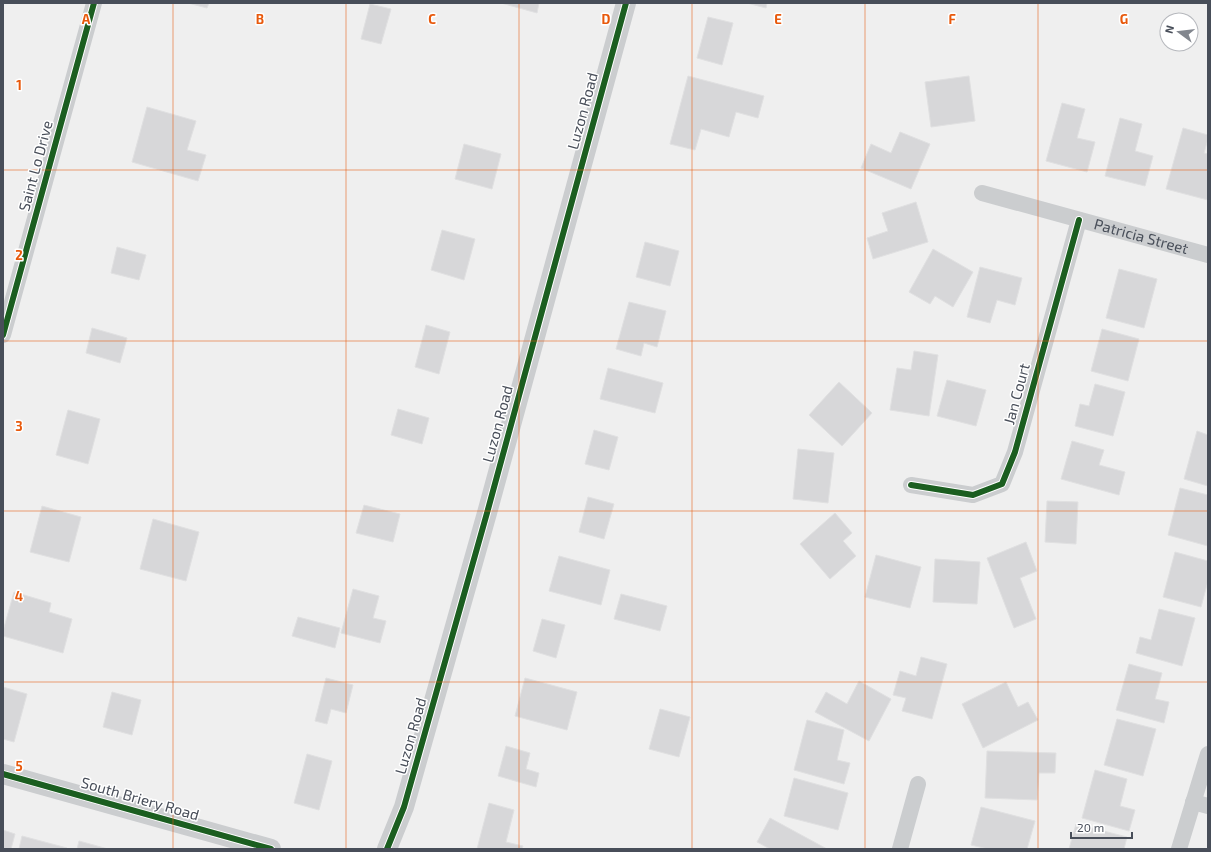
<svg xmlns="http://www.w3.org/2000/svg" width="1211" height="852" font-family="'Exo 2',sans-serif">
  <style>
    .building { fill: #d7d7d9; stroke: #e0e0e1 }
    .lines { fill: none; stroke-linecap: round; stroke-linejoin: round }
    .minor { stroke: #cbcdcf; stroke-width: 16 }
    .tertiary { stroke: #cbcdcf; stroke-width: 20 }
    .cycleway-casing { stroke: #fff; stroke-width: 8 }
    .cycleway { stroke: #1b5e20; stroke-width: 6 }
    .grid { fill: none; stroke: #e8590c; stroke-width: 1; stroke-opacity: 0.55 }
    .labels { text-anchor: middle; stroke-width: 3; stroke-linejoin: round; paint-order: stroke }
    .street-label { font-size: 15px; fill: #484e59; stroke: #fff }
    .grid-label { font-size: 13px; text-anchor: middle; font-weight: bold; fill: #e8590c; stroke: #fff; stroke-width: 3; stroke-linejoin: round; paint-order: stroke }
  </style>
  <rect width="100%" height="100%" fill="#efefef"/>
  <g class="building">
    <path d="M 188,3 L 209,3 L 207,8 Z"/>
    <path d="M 501,3 L 539,3 L 537,13 Z"/>
    <path d="M 747,3 L 767,3 L 766,8 Z"/>
    <path d="M 370,4 L 391,9 L 381,44 L 361,39 Z"/>
    <path d="M 708,17 L 733,23 L 722,65 L 697,58 Z"/>
    <path d="M 688,76 L 764,96 L 758,118 L 736,112 L 729,137 L 701,129 L 695,150 L 670,144 Z"/>
    <path d="M 969,76 L 975,121 L 931,127 L 925,82 Z"/>
    <path d="M 1062,103 L 1085,109 L 1077,138 L 1095,142 L 1087,172 L 1046,161 Z"/>
    <path d="M 147,107 L 196,121 L 187,150 L 206,155 L 198,181 L 132,162 Z"/>
    <path d="M 1120,118 L 1142,124 L 1135,151 L 1153,156 L 1145,186 L 1105,176 Z"/>
    <path d="M 1183,128 L 1208,135 L 1208,139 L 1204,153 L 1208,154 L 1208,200 L 1166,189 Z"/>
    <path d="M 900,132 L 930,144 L 911,189 L 861,168 L 871,144 L 891,153 Z"/>
    <path d="M 464,144 L 501,154 L 492,189 L 455,179 Z"/>
    <path d="M 916,202 L 928,242 L 873,259 L 867,238 L 888,231 L 882,213 Z"/>
    <path d="M 442,230 L 475,239 L 464,280 L 431,270 Z"/>
    <path d="M 645,242 L 679,251 L 670,286 L 636,277 Z"/>
    <path d="M 117,247 L 146,255 L 139,280 L 111,273 Z"/>
    <path d="M 933,249 L 973,272 L 953,307 L 935,296 L 930,304 L 909,292 Z"/>
    <path d="M 980,267 L 1022,278 L 1015,305 L 997,300 L 990,323 L 967,317 Z"/>
    <path d="M 1119,269 L 1157,279 L 1144,328 L 1106,318 Z"/>
    <path d="M 629,302 L 666,311 L 657,347 L 644,343 L 641,356 L 616,349 Z"/>
    <path d="M 426,325 L 450,332 L 439,374 L 415,367 Z"/>
    <path d="M 92,328 L 127,338 L 120,363 L 86,353 Z"/>
    <path d="M 1102,329 L 1139,339 L 1128,381 L 1091,371 Z"/>
    <path d="M 914,351 L 938,355 L 929,416 L 890,410 L 897,368 L 911,370 Z"/>
    <path d="M 608,368 L 663,383 L 655,413 L 600,399 Z"/>
    <path d="M 947,380 L 986,390 L 976,426 L 937,416 Z"/>
    <path d="M 839,382 L 872,413 L 842,446 L 809,415 Z"/>
    <path d="M 1095,384 L 1125,392 L 1113,436 L 1075,426 L 1080,404 L 1089,406 Z"/>
    <path d="M 398,409 L 429,418 L 422,444 L 391,435 Z"/>
    <path d="M 68,410 L 100,419 L 88,464 L 56,455 Z"/>
    <path d="M 594,430 L 618,437 L 609,470 L 585,464 Z"/>
    <path d="M 1197,431 L 1208,435 L 1208,486 L 1184,479 Z"/>
    <path d="M 1072,441 L 1104,450 L 1099,465 L 1125,472 L 1119,495 L 1061,479 Z"/>
    <path d="M 798,449 L 834,453 L 828,503 L 793,499 Z"/>
    <path d="M 1180,488 L 1208,495 L 1208,546 L 1168,535 Z"/>
    <path d="M 588,497 L 614,504 L 604,539 L 579,532 Z"/>
    <path d="M 1047,501 L 1078,502 L 1076,544 L 1045,542 Z"/>
    <path d="M 364,505 L 400,514 L 393,542 L 356,533 Z"/>
    <path d="M 42,506 L 81,517 L 69,562 L 30,552 Z"/>
    <path d="M 835,513 L 852,533 L 843,541 L 856,556 L 830,579 L 800,544 Z"/>
    <path d="M 153,519 L 199,532 L 186,581 L 140,569 Z"/>
    <path d="M 1026,542 L 1037,571 L 1020,578 L 1036,619 L 1014,628 L 987,558 Z"/>
    <path d="M 1175,552 L 1208,561 L 1208,581 L 1201,607 L 1163,597 Z"/>
    <path d="M 876,555 L 921,567 L 910,608 L 865,597 Z"/>
    <path d="M 559,556 L 610,570 L 601,605 L 549,591 Z"/>
    <path d="M 935,559 L 980,562 L 977,604 L 933,602 Z"/>
    <path d="M 353,589 L 379,596 L 373,618 L 386,621 L 380,643 L 341,633 Z"/>
    <path d="M 14,592 L 51,603 L 49,612 L 72,619 L 63,653 L 3,636 L 3,631 Z"/>
    <path d="M 621,594 L 667,606 L 660,631 L 614,619 Z"/>
    <path d="M 1159,609 L 1195,618 L 1182,666 L 1136,653 L 1140,637 L 1151,640 Z"/>
    <path d="M 298,617 L 340,628 L 335,648 L 292,636 Z"/>
    <path d="M 542,619 L 565,625 L 556,658 L 533,651 Z"/>
    <path d="M 921,657 L 947,664 L 932,719 L 902,711 L 906,698 L 893,695 L 900,671 L 916,676 Z"/>
    <path d="M 1129,664 L 1162,673 L 1155,699 L 1169,702 L 1164,723 L 1116,710 Z"/>
    <path d="M 326,678 L 353,685 L 346,713 L 331,709 L 327,724 L 315,721 Z"/>
    <path d="M 525,678 L 577,692 L 567,730 L 515,716 Z"/>
    <path d="M 859,681 L 891,699 L 869,741 L 815,712 L 826,692 L 847,704 Z"/>
    <path d="M 1006,682 L 1018,707 L 1028,702 L 1038,720 L 983,748 L 962,704 Z"/>
    <path d="M 3,687 L 27,694 L 14,742 L 3,739 Z"/>
    <path d="M 112,692 L 141,700 L 132,735 L 103,727 Z"/>
    <path d="M 660,709 L 690,717 L 679,757 L 649,749 Z"/>
    <path d="M 1117,719 L 1156,729 L 1143,776 L 1104,765 Z"/>
    <path d="M 807,720 L 844,730 L 837,760 L 850,763 L 844,784 L 794,770 Z"/>
    <path d="M 506,746 L 530,753 L 526,769 L 539,773 L 536,787 L 498,776 Z"/>
    <path d="M 987,751 L 1056,753 L 1055,773 L 1039,773 L 1037,800 L 985,798 Z"/>
    <path d="M 307,754 L 332,761 L 319,810 L 294,803 Z"/>
    <path d="M 1095,770 L 1127,779 L 1120,806 L 1135,810 L 1129,831 L 1082,818 Z"/>
    <path d="M 794,778 L 848,793 L 838,830 L 784,816 Z"/>
    <path d="M 489,803 L 514,810 L 506,842 L 523,846 L 522,849 L 477,849 Z"/>
    <path d="M 981,807 L 1035,821 L 1027,849 L 988,849 L 971,845 Z"/>
    <path d="M 770,818 L 827,849 L 770,849 L 757,842 Z"/>
    <path d="M 1076,824 L 1127,837 L 1124,849 L 1069,849 Z"/>
    <path d="M 3,830 L 15,834 L 11,849 L 3,849 Z"/>
    <path d="M 22,836 L 67,848 L 67,849 L 19,849 Z"/>
    <path d="M 79,841 L 108,849 L 77,849 Z"/>
  </g>
  <g class="lines">
    <g class="minor">
      <path id="s1" d="M 982,193 L 1208,255"/>
      <path d="M 3,335 L 94,3"/>
      <path d="M 911,485 L 973,495 L 1002,484 L 1015,452 L 1079,220"/>
      <path d="M 1193,802 L 1208,806"/>
      <path d="M 900,849 L 918,784"/>
      <path d="M 1179,849 L 1208,754"/>
    </g>
    <g class="tertiary">
      <path d="M 3,774 L 271,849"/>
      <path d="M 387,849 L 404,807 L 487,513 L 626,3"/>
    </g>
    <g class="cycleway-casing">
      <g id="cycleway">
        <path d="M 3,335 L 94,3"/>
        <path d="M 911,485 L 973,495 L 1002,484 L 1015,452 L 1079,220"/>
        <path d="M 3,774 L 271,849"/>
        <path d="M 387,849 L 404,807 L 487,513 L 626,3"/>
      </g>
    </g>
    <use href="#cycleway" class="cycleway"/>
  </g>
  <path class="grid" d="M 173,3 L 173,849M 346,3 L 346,849M 519,3 L 519,849M 692,3 L 692,849M 865,3 L 865,849M 1038,3 L 1038,849M 3,170 L 1208,170M 3,341 L 1208,341M 3,511 L 1208,511M 3,682 L 1208,682"/>
  <g class="labels">
    <g class="street-label">
      <text transform="translate(583 111) rotate(-75)" y="5">Luzon Road</text>
      <text transform="translate(36 166) rotate(-75)" y="5">Saint Lo Drive</text>
      <text dy="5" stroke="none"><textPath href="#s1" startOffset="165">Patricia Street</textPath></text>
      <text transform="translate(1017 394) rotate(-75)" y="5">Jan Court</text>
      <text transform="translate(498 424) rotate(-75)" y="5">Luzon Road</text>
      <text transform="translate(411 736) rotate(-74)" y="5">Luzon Road</text>
      <text transform="translate(140 799) rotate(16)" y="5">South Briery Road</text>
    </g>
  </g>
  <g class="grid-label">
    <text x="86" y="24">A</text>
    <text x="260" y="24">B</text>
    <text x="432" y="24">C</text>
    <text x="606" y="24">D</text>
    <text x="778" y="24">E</text>
    <text x="952" y="24">F</text>
    <text x="1124" y="24">G</text>
    <text x="19" y="90">1</text>
    <text x="19" y="260">2</text>
    <text x="19" y="431">3</text>
    <text x="19" y="601">4</text>
    <text x="19" y="771">5</text>
  </g>
  <rect width="1211" height="852" fill="none" stroke="#484e59" stroke-width="8"/>
  <g transform="translate(1179 32) rotate(285)"><circle r="19" fill="#ffffff" stroke="#b6b8bd"/>
  <path d="M0-3L7 15L0 10L-7 15Z" fill="#82868e"/>
  <text y="-6" font-size="11" font-weight="bold" text-anchor="middle" fill="#484e59">N</text>
  </g>
  <path d="M1071 832v6h61v-6" fill="none" stroke="#484e59" stroke-width="2"/>
  <text x="1077" y="832" font-size="12" fill="#484e59" stroke="#ffffff" stroke-width="3" paint-order="stroke">20 m</text>
</svg>
